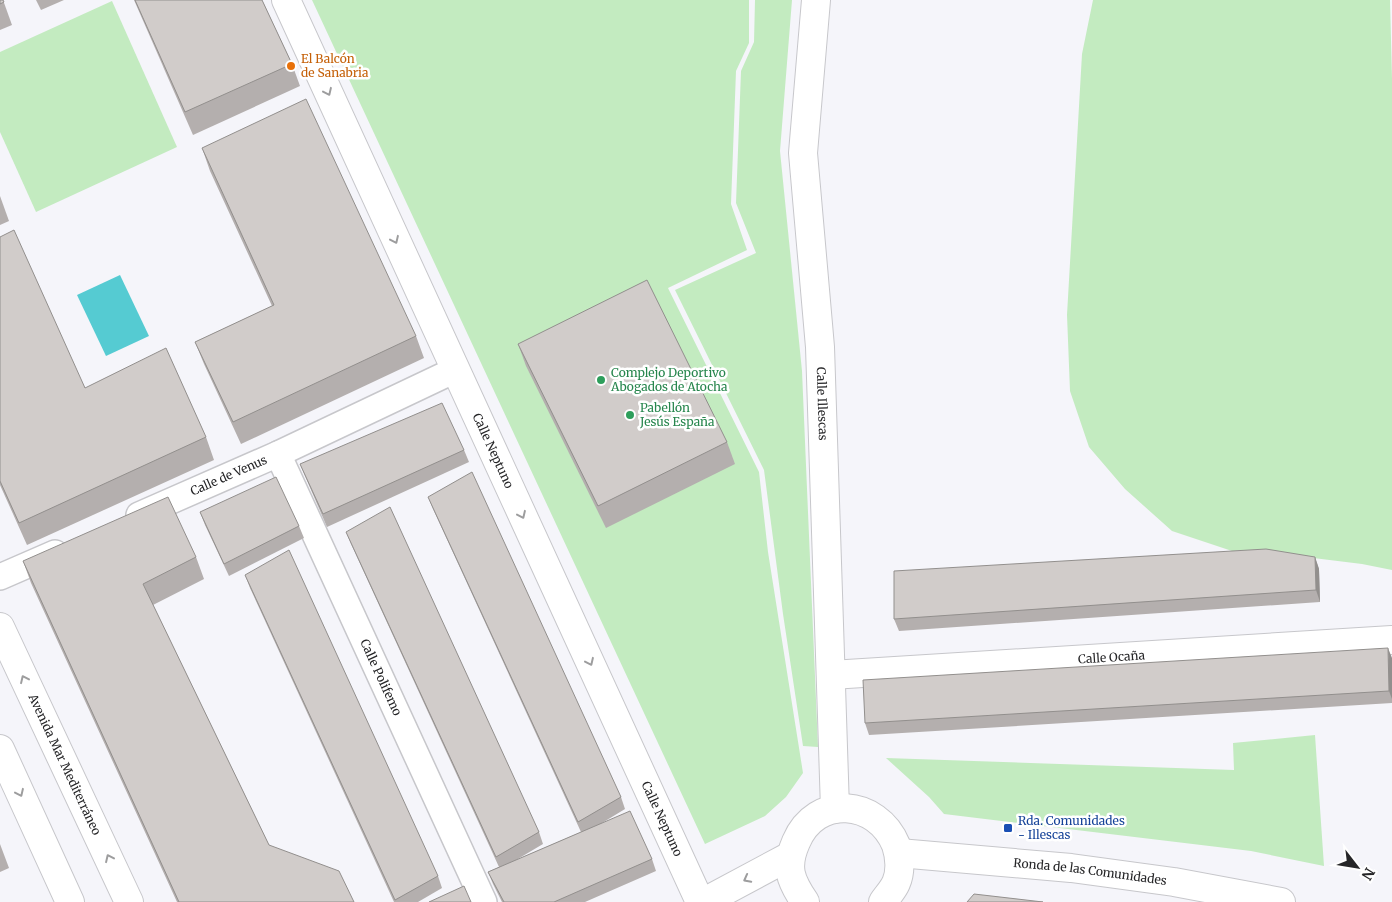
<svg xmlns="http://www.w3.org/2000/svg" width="1392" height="902" font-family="Merriweather,serif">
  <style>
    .green { fill: #c3ebc0 }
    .water { fill: #55cbd2 }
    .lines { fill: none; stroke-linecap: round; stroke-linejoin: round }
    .pedestrian-casing { stroke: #c7c7cb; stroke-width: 28 }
    .minor-casing { stroke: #c7c7cb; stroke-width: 30 }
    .tertiary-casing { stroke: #c7c7cb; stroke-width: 30 }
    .pedestrian { stroke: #fff; stroke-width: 25 }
    .minor { stroke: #fff; stroke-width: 28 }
    .tertiary { stroke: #fff; stroke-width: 28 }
    .wall { fill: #b4afae }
    .shaded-wall { fill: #928f8d }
    .building { fill: #d1ccca; stroke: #928f8d }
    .oneway { stroke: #9d9d9e }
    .food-dot { fill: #e8710a; stroke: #fff; stroke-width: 2 }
    .leisure-dot { fill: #2e9e5b; stroke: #fff; stroke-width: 2 }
    .transit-dot { fill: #1a4fb4; stroke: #fff; stroke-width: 2 }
    .labels { text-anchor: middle; stroke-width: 5; stroke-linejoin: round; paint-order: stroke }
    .food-label { font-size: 12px; fill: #c56008; stroke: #fff; text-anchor: start }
    .leisure-label { font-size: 12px; fill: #27864d; stroke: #fff; text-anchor: start }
    .street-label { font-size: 12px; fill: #262628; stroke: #fff }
    .transit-label { font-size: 12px; fill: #164399; stroke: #fff; text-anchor: start }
  </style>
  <rect width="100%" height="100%" fill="#f5f5fa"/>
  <g class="green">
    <path d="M 312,0 L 749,0 L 749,43 L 736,71 L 731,204 L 747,250 L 668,288 L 759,472 L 768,552 L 803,773 L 786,797 L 765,816 L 705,844 Z"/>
    <path d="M 755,0 L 792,0 L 780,151 L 802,371 L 818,747 L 803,746 L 783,614 L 764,470 L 675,290 L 756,253 L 736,203 L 741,71 L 754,42 Z"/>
    <path d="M 1093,0 L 1390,0 L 1392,79 L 1392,570 L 1362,564 L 1289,555 L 1235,552 L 1172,531 L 1125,489 L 1089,447 L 1070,391 L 1067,315 L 1082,54 Z"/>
    <path d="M 112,1 L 177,147 L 36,212 L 0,132 L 0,52 Z"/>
    <path d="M 1315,735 L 1324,866 L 1251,851 L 944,814 L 929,797 L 886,758 L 1234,770 L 1233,743 Z"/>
  </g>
  <path class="water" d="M 120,275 L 149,336 L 106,356 L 77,295 Z"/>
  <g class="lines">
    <g class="pedestrian-casing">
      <g id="pedestrian">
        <path id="s1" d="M 278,454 L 484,902"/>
        <path id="s2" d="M 139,515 L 278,454 L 455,370"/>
        <path d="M 0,577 L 55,553"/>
      </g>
    </g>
    <g class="minor-casing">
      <g id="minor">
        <path id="s3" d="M 286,0 L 700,902"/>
        <path id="s4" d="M 816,0 L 803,153 L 820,347 L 835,809"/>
        <path id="s5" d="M 831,675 L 1392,640"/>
        <path id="s6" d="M 899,853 L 1071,868 L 1174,882 L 1281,902"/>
        <path d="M 704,902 L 790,856"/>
        <path d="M 805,902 C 790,880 785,867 796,842 C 816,794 877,799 896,845 C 900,857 901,872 896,883 C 893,890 887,896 883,902"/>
      </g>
    </g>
    <g class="tertiary-casing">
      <g id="tertiary">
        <path id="s7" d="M 0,627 L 129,902"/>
        <path d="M 0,749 L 70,902"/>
      </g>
    </g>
    <use href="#pedestrian" class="pedestrian"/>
    <use href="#minor" class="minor"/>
    <use href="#tertiary" class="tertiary"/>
  </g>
  <g class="wall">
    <path d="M 0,0 L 3,0 L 12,25 L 0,30 Z"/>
    <path d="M 36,0 L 64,0 L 41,10 Z"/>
    <path d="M 134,0 L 262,0 L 292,64 L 300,86 L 193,135 Z"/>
    <path d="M 202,148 L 416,336 L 424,358 L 241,444 L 204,364 L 195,342 L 272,306 L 210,171 Z"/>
    <path d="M 0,196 L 9,221 L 0,225 Z"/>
    <path d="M 0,237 L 85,388 L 206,437 L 214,460 L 27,545 L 0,485 Z"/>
    <path d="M 518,344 L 727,442 L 735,464 L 606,528 L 526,366 Z"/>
    <path d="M 464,450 L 469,462 L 327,527 L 305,476 L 300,464 Z"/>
    <path d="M 428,497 L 621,797 L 625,809 L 602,823 L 652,859 L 656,871 L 585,902 L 502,902 L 493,884 L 488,872 L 499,867 L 351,544 L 346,532 L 539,832 L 543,844 L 516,860 L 581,832 L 433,509 Z"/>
    <path d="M 200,512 L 299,526 L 304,538 L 229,576 L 205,525 Z"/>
    <path d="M 196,557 L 204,579 L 153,605 L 269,845 L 354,902 L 177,902 L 31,583 L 23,561 Z"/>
    <path d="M 1315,557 L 1319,569 L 1320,602 L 899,631 L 894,619 Z"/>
    <path d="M 245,575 L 438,876 L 442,888 L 418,902 L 394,902 L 250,588 Z"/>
    <path d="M 1392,658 L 1392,703 L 869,735 L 865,723 Z"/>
    <path d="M 0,844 L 9,868 L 0,872 Z"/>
  </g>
  <g class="shaded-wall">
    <path d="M 1315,557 L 1319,569 L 1320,602 L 1316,590 Z"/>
    <path d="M 1388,648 L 1392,658 L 1392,699 L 1389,691 Z"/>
  </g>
  <g class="building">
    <path d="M 0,0 L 3,0 L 4,2 L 0,4 Z"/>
    <path d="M 135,0 L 262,0 L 292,64 L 185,112 Z"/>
    <path d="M 306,99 L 416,336 L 233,422 L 195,342 L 274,305 L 202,148 Z"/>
    <path d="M 14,230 L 85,388 L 166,348 L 206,437 L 19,523 L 0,481 L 0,237 Z"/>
    <path d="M 647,280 L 727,442 L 598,506 L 518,344 Z"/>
    <path d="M 442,403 L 464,450 L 323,514 L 300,464 Z"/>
    <path d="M 472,472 L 621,797 L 578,822 L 428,497 Z"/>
    <path d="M 276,477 L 299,526 L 224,564 L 200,512 Z"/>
    <path d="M 168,497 L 196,557 L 143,584 L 269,845 L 339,871 L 354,902 L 179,902 L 23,561 Z"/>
    <path d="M 390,507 L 539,832 L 496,857 L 346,532 Z"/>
    <path d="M 1266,549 L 1315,557 L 1316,590 L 894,619 L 894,571 Z"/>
    <path d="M 289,550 L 438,876 L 395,900 L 245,575 Z"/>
    <path d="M 1388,648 L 1389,691 L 865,723 L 863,680 Z"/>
    <path d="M 630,811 L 652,859 L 554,902 L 504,902 L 488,872 Z"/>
    <path d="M 464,886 L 471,902 L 429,902 Z"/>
    <path d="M 974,894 L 1043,902 L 967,902 Z"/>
  </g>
  <defs><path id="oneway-chevron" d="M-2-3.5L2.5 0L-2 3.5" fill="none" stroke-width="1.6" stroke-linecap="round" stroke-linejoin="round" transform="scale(1.25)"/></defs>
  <g class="oneway">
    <use href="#oneway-chevron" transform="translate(328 92) rotate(65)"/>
    <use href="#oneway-chevron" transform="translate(395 240) rotate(65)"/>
    <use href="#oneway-chevron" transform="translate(522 515) rotate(65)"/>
    <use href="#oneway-chevron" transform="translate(590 662) rotate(65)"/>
    <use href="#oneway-chevron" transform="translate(24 679) rotate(-115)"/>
    <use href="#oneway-chevron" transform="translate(20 793) rotate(65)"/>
    <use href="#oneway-chevron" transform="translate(109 858) rotate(-115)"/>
    <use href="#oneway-chevron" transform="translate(747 879) rotate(152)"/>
  </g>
  <circle class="food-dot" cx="291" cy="66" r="5"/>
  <g class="leisure-dot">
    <circle cx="601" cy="380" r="5"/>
    <circle cx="630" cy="415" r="5"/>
  </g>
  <rect class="transit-dot" x="1003" y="823" width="10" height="10" rx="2.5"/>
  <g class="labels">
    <g class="food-label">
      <text x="301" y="63">El Balcón<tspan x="301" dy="14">de Sanabria</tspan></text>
    </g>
    <g class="leisure-label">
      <text x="611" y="377">Complejo Deportivo<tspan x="611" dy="14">Abogados de Atocha</tspan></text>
      <text x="640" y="412">Pabellón<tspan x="640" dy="14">Jesús España</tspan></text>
    </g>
    <g class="street-label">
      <text dy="4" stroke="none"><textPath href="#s4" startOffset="405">Calle Illescas</textPath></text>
      <text dy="4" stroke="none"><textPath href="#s3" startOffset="496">Calle Neptuno</textPath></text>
      <text dy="4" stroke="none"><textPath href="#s2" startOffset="98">Calle de Venus</textPath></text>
      <text dy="4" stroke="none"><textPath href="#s5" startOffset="281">Calle Ocaña</textPath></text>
      <text dy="4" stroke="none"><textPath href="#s1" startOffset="246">Calle Polifemo</textPath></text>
      <text dy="4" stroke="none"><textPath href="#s7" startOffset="152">Avenida Mar Mediterráneo</textPath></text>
      <text dy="4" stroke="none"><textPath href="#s3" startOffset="901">Calle Neptuno</textPath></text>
      <text dy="4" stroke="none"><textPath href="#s6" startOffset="192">Ronda de las Comunidades</textPath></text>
    </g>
    <g class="transit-label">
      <text x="1018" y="825">Rda. Comunidades<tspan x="1018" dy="14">- Illescas</tspan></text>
    </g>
  </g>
  <g transform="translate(1357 867) rotate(121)" stroke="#ffffff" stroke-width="4" paint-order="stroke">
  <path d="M0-4L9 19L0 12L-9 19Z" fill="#262628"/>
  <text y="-8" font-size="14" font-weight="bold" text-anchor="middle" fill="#262628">N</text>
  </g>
</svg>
